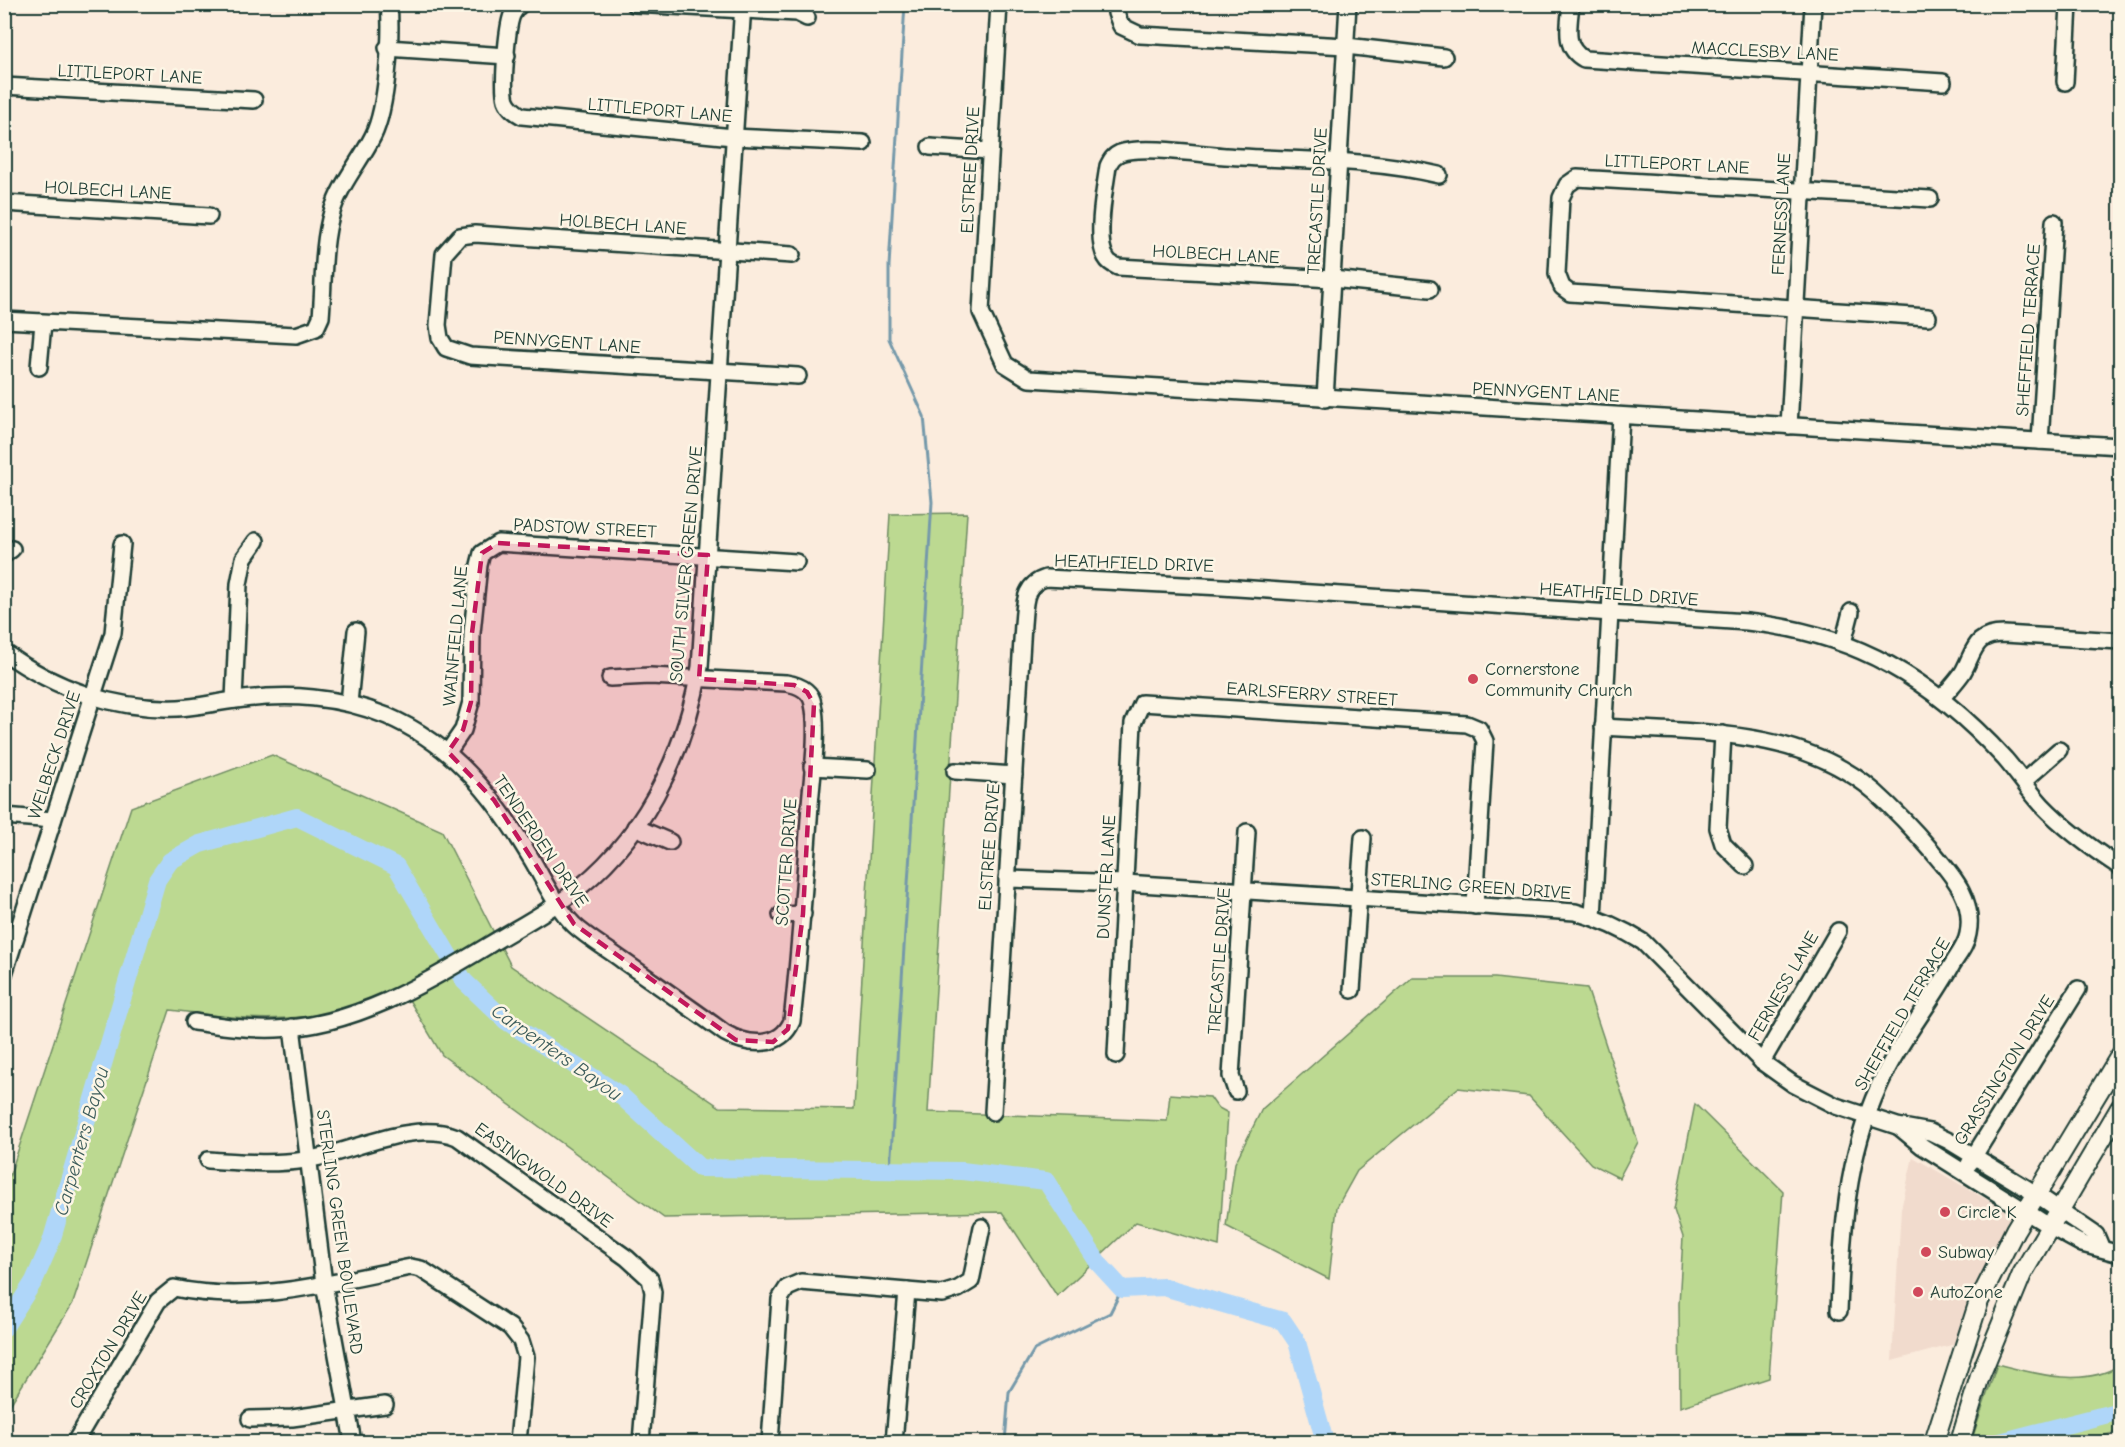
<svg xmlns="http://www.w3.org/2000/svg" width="2125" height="1447" font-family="'Comic Neue',sans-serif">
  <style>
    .built { fill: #f1dbcd }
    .green { fill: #bcd991; stroke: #6e8b62; stroke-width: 1.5 }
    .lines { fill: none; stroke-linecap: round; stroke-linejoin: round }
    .stream { stroke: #7599aa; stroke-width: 3 }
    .river { stroke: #afd6f9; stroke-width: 18 }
    .minor-casing { stroke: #1f3d34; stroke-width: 20 }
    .major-casing { stroke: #1f3d34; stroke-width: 22 }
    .minor { stroke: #fcf5e5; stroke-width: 15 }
    .major { stroke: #fcf5e5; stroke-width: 18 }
    .marked { fill: #c2185b; fill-opacity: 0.2; stroke: #c2185b; stroke-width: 4.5; stroke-dasharray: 12 8; stroke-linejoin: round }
    .poi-dot { fill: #d1495b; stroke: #fcf5e5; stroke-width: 2 }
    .labels { text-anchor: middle; stroke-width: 5; stroke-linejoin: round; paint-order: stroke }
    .street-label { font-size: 18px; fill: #1f3d34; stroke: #fcf5e5 }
    .poi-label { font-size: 18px; fill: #1f3d34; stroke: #fcf5e5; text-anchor: start }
    .water-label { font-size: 20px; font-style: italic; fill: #3c5c5b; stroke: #fcf5e5 }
  </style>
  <rect width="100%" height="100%" fill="#fbecdd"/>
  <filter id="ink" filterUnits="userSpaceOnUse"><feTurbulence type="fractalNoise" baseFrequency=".0167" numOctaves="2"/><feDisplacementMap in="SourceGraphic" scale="12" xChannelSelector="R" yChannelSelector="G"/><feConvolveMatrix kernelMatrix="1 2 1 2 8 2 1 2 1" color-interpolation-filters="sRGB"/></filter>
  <g filter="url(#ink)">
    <path class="built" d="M 1913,1157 L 2013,1215 L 2015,1222 L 1981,1284 L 1955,1344 L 1892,1361 L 1901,1209 Z"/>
    <g class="green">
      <path d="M 967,513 L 928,1112 L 1167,1121 L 1170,1094 L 1210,1097 L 1217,1107 L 1228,1113 L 1219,1246 L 1136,1222 L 1057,1296 L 1002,1212 L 664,1218 L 442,1055 L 402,988 C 378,997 353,1008 327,1013 C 274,1024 223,1017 170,1010 L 73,1303 L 5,1413 L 5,1190 L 131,807 L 272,755 L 442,831 L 511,966 L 720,1107 L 854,1109 L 890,514 Z"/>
      <path d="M 1412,978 L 1495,978 L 1587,988 L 1638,1142 L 1619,1178 L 1591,1164 L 1529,1096 L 1458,1088 L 1357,1171 L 1337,1207 L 1329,1279 L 1226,1226 L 1235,1163 L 1262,1109 Z"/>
      <path d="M 1695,1104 L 1783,1191 L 1769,1378 L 1680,1407 L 1679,1304 L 1683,1237 L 1674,1210 Z"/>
      <path d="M 1997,1364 C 2036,1374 2084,1388 2120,1365 L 2120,1431 L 2082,1442 L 1971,1442 Z"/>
    </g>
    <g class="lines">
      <g class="stream">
        <path d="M 890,1170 L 932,502 L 924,416 L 889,339 L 889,266 L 905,4"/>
        <path d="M 1005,1442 L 1009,1392 L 1034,1350 L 1110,1313 L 1122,1289"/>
      </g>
      <g class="river">
        <path d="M 4,1328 L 34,1281 L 51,1242 L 157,880 L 170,861 L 200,844 L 297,817 L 396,866 L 464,981 L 506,1021 L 619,1094 L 700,1168 L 962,1171 L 1046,1181 L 1099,1264 L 1122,1289 L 1164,1287 L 1283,1321 L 1297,1342 L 1325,1442"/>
        <path d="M 2000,1442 L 2120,1411"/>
      </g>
      <g class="minor-casing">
        <g id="minor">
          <path d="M 521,4 C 517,7 514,11 512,15 C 507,27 502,87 506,100 C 509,108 515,112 522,116 L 733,137 L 863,143"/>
          <path d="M 634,4 L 797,13 L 807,18"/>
          <path d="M 999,4 L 981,312 L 1005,364 L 1029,379 L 2120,446"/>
          <path d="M 1117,4 L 1116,13 L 1121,26 L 1140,35 L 1346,46 L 1444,57"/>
          <path d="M 1571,4 C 1569,26 1563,48 1584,59 L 1943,82"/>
          <path d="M 387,48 L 507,56"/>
          <path d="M 2065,82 L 2069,4"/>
          <path d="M 4,86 L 254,100"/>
          <path d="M 930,147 L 990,151"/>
          <path d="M 4,203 L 209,216"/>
          <path d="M 792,255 L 475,234 L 460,236 L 444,254 L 438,325 L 440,338 L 446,348 L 470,356 L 798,376"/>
          <path d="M 1430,289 L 1332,279 L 1118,267 C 1114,265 1109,263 1107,259 C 1094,242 1105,188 1108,166 C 1111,160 1113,156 1120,153 C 1140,145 1201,154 1225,156 C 1296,161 1369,158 1439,175"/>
          <path d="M 1928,317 L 1570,293 L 1562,287 L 1557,274 L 1561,198 L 1567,185 L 1577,178 L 1930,199"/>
          <path d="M 4,320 L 296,335 L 316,328 L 321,317 C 324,283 322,245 332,212 C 340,184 360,162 373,136 C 387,108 392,36 389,4"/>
          <path d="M 39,367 L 43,323"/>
          <path d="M 1325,399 L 1348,4"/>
          <path d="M 1789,426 L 1813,4"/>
          <path d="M 2040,441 L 2054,222"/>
          <path d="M 4,555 L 12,549"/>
          <path d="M 1843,643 L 1851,612"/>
          <path d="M 4,652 C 55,689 115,710 178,708 C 198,707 217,702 236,700 C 289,693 338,696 387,716 C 455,745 496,799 532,860 C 545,882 556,907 574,925 C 588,938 606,948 622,960 C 656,984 691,1008 725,1033 C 748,1046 780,1049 792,1021 C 800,949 805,877 810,805 C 812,777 819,730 813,704 C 811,690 798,685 786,683 L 650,676 L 610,678"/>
          <path d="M 1942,698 C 1949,689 1957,681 1963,672 C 1975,650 1974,634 2004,634 L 2120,641"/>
          <path d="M 234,700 L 239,584 L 244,558 L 256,541"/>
          <path d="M 349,703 L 356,631"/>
          <path d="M 1603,727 C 1695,733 1800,727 1875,792 C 1895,810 1914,830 1931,850 C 1952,875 1975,899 1968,934 C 1966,946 1958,955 1952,965 C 1929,1006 1898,1043 1879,1086 C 1846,1158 1842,1233 1839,1311"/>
          <path d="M 1723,734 L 1718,828 L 1723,844 L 1745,866"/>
          <path d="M 448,752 L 463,730 L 471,702 L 472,633 L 479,565 L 482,553 L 498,543 L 796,562"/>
          <path d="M 812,767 L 868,770"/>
          <path d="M 955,771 L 1014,775"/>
          <path d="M 2024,781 L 2059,750"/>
          <path d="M 4,816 L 53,820"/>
          <path d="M 635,827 L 670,842"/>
          <path d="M 1007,879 L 1125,883 L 1575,912 C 1600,919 1621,928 1643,942 L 1762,1062 L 1793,1084 L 1836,1106 L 1897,1126 L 1930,1132 L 1949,1141 L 2036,1194 L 2096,1235 L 2101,1247"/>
          <path d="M 781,915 L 803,914"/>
          <path d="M 1593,917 L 1621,416"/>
          <path d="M 4,974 L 113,633 L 122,544"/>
          <path d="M 1352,990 L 1363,838"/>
          <path d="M 194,1022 C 222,1026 248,1030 276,1029 C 354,1026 425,984 489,945 C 515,929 542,915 567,897 C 642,843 684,757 700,667 L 743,4"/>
          <path d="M 292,1027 L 324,1284 L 353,1442"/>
          <path d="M 1116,1055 L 1133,723 L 1142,703 L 1467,724 L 1479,729 L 1485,741 L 1475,906"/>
          <path d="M 1762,1062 L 1838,931"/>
          <path d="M 1236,1091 L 1231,1076 L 1247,832"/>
          <path d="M 993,1112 L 1023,624 C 1025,603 1023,585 1046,578 L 1222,587 L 1747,622 C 1855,633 1932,679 2005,759 C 2018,774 2029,791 2042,805 C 2064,828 2094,850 2120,867"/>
          <path d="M 1899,1127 L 1922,1146 L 2049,1226 L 2082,1244 L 2120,1254"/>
          <path d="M 208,1160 C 240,1162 273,1165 305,1160 C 351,1153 411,1119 457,1137 L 627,1258 L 650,1279 L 653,1292 L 641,1442"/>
          <path d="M 1969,1164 L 2078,989"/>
          <path d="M 250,1419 L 292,1418 L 385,1405"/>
          <path d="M 75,1442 L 158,1301 L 174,1288 C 253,1305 334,1282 411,1267 L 421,1269 L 510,1327 L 521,1341 L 526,1357 L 518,1442"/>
          <path d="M 770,1442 L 780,1299 L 787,1288 L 801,1282 L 942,1294 L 958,1289 L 971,1281 L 982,1227"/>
          <path d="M 894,1442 L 907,1291"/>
        </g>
      </g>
      <g class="major-casing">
        <g id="major">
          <path d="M 1934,1442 L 1979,1301 L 2015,1230 L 2120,1056"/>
          <path d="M 1960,1442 L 1980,1376 L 2022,1274 L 2120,1108"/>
        </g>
      </g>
      <use href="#minor" class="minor"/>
      <use href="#major" class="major"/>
    </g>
  </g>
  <path class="marked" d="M 498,543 L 708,555 L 699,679 L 794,685 L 807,692 L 814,704 L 803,914 L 788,1029 L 773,1042 L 736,1040 L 574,924 L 494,800 L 448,752 L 463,730 L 471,702 L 472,633 L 482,553 Z"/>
  <g class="poi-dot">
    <circle cx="1473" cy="679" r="6"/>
    <circle cx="1945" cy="1212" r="6"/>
    <circle cx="1926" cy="1252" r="6"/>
    <circle cx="1918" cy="1292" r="6"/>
  </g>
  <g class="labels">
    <g class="street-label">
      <text transform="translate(1765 51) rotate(3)" y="6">MACCLESBY LANE</text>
      <text transform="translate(130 74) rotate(3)" y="6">LITTLEPORT LANE</text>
      <text transform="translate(660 110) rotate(5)" y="6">LITTLEPORT LANE</text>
      <text transform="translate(1677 164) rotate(3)" y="6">LITTLEPORT LANE</text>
      <text transform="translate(970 170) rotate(-87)" y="6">ELSTREE DRIVE</text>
      <text transform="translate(108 190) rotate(3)" y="6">HOLBECH LANE</text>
      <text transform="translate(1317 201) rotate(-87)" y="6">TRECASTLE DRIVE</text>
      <text transform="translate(1781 214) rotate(-87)" y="6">FERNESS LANE</text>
      <text transform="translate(623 224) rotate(4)" y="6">HOLBECH LANE</text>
      <text transform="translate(1216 254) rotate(3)" y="6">HOLBECH LANE</text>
      <text transform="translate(2028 330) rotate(-86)" y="6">SHEFFIELD TERRACE</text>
      <text transform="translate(567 342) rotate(4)" y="6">PENNYGENT LANE</text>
      <text transform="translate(1546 392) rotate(3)" y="6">PENNYGENT LANE</text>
      <text transform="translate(585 528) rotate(3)" y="6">PADSTOW STREET</text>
      <text transform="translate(1134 563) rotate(2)" y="6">HEATHFIELD DRIVE</text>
      <text transform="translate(686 564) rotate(-85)" y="6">SOUTH SILVER GREEN DRIVE</text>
      <text transform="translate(1619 594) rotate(4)" y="6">HEATHFIELD DRIVE</text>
      <text transform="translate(455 636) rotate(-85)" y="6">WAINFIELD LANE</text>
      <text transform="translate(1312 694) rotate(4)" y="6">EARLSFERRY STREET</text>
      <text transform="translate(54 755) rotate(-72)" y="6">WELBECK DRIVE</text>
      <text transform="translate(541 841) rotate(56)" y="6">TENDERDEN DRIVE</text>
      <text transform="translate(989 847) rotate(-86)" y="6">ELSTREE DRIVE</text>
      <text transform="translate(786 862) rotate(-86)" y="6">SCOTTER DRIVE</text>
      <text transform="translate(1106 877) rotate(-87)" y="6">DUNSTER LANE</text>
      <text transform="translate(1471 886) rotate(4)" y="6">STERLING GREEN DRIVE</text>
      <text transform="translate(1219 961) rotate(-86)" y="6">TRECASTLE DRIVE</text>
      <text transform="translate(1783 986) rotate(-60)" y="6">FERNESS LANE</text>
      <text transform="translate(1902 1014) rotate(-60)" y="6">SHEFFIELD TERRACE</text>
      <text transform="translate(2004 1070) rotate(-58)" y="6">GRASSINGTON DRIVE</text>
      <text transform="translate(544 1175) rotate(36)" y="6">EASINGWOLD DRIVE</text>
      <text transform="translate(340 1232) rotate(82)" y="6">STERLING GREEN BOULEVARD</text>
      <text transform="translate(108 1350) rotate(-59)" y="6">CROXTON DRIVE</text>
    </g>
    <g class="poi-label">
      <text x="1485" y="675">Cornerstone<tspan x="1485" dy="21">Community Church</tspan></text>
      <text x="1957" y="1218">Circle K</text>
      <text x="1938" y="1258">Subway</text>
      <text x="1930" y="1298">AutoZone</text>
    </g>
    <g class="water-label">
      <text transform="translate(557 1052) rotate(35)" y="7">Carpenters Bayou</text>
      <text transform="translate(81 1141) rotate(-74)" y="7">Carpenters Bayou</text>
    </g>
  </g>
  <rect width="2125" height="1447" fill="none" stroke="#fcf5e5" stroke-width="24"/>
  <rect x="12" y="12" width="2101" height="1423" fill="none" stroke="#1f3d34" stroke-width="2" filter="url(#ink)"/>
</svg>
